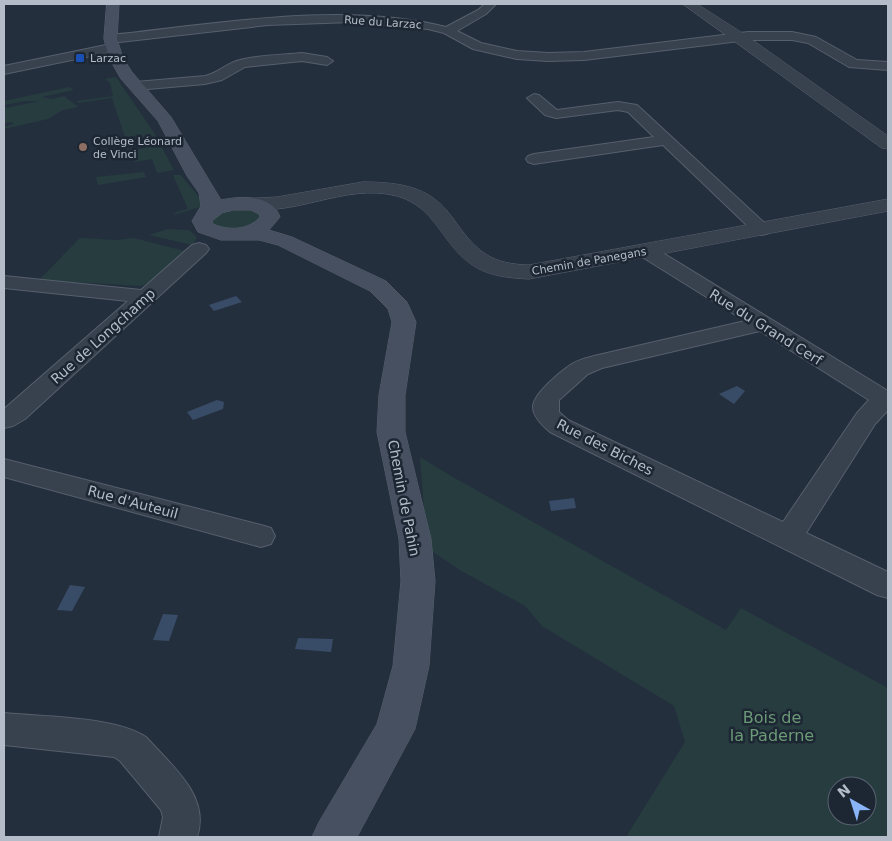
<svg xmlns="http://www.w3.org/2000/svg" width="892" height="841" font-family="'DejaVu Sans',sans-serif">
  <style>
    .green { fill: #263c3f; fill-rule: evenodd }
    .water { fill: #394c67 }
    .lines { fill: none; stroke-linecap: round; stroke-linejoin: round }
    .minor-casing { stroke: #565f6c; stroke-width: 2 }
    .tertiary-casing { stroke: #565f6c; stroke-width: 1 }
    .secondary-casing { stroke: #565f6c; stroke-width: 1 }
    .minor { fill: #38414e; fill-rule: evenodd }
    .tertiary { fill: #38414e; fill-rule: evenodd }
    .secondary { fill: #465061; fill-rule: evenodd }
    .transit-dot { fill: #1a4fb4; stroke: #1d2633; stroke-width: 2 }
    .education-dot { fill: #8d6e63; stroke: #1d2633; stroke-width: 2 }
    .labels { text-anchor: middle; stroke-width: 5; stroke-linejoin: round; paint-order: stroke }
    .far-street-label { font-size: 11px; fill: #b4bcc9; stroke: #1d2633 }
    .far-poi-label { font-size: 11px; fill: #b4bcc9; stroke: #1d2633; text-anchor: start }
    .street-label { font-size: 14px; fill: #b4bcc9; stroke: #1d2633 }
    .near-park-label { font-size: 16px; fill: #6b9a76; stroke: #1d2633 }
  </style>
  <rect width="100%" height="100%" fill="#242f3e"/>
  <g class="green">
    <path d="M 116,77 L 154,133 L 174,170 L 157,173 L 152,159 L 134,162 L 130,150 L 145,148 L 146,141 L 140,135 L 125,137 L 112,98 L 78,103 L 77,101 L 113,96 L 110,83 L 105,79 Z"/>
    <path d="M 69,87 L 74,90 L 42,97 L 52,99 L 64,96 L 78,107 L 63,110 L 48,119 L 4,129 L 4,127 L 14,124 L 12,122 L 4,123 L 4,108 L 40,101 L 25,101 L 4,105 L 4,101 Z"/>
    <path d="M 144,172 L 146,177 L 98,185 L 96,177 Z"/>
    <path d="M 173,175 L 181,175 L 203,202 L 200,207 L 174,215 L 176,212 L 188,209 Z"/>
    <path d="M 234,207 L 257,211 L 260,215 L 260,218 C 250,230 223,234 212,223 L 213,216 Z"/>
    <path d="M 168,229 L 189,230 L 197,237 L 192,245 L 149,235 Z"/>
    <path d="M 80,238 L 117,240 L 134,238 L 185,251 L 149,283 L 141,286 L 39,280 Z"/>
    <path d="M 420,457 L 451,476 L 726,630 L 741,608 L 888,688 L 888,837 L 626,837 L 685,742 L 674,706 L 542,626 L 525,606 L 460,570 L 427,548 ZM 837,786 L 867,786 L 867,816 L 837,816 Z"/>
  </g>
  <g class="water">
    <path d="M 236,296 L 242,302 L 214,311 L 209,305 Z"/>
    <path d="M 737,386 L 745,391 L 734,404 L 719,394 Z"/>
    <path d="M 217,400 L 224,402 L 223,409 L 193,420 L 187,412 Z"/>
    <path d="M 574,498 L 576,508 L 551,511 L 549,501 Z"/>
    <path d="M 70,585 L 85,587 L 72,611 L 57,610 Z"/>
    <path d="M 163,614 L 178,615 L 169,641 L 153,640 Z"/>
    <path d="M 298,638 L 333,639 L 331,652 L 295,649 Z"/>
  </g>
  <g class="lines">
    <g class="minor-casing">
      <g id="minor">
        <path d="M 485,4 L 496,4 L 486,14 L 457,31 L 481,43 L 517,51 L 548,53 L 584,52 L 748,32 L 792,32 L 816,37 L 857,60 L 888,62 L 888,70 L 849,67 L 808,43 L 792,40 L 748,40 L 584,60 L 548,61 L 517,59 L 473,49 L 444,33 L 428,29 L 352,22 L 268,25 L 111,43 L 105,39 L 111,35 C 217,24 342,1 446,27 L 478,10 Z"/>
        <path d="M 111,44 L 117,48 L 115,51 L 4,74 L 4,66 Z"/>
        <path d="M 302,53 L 327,57 L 333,61 L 327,65 L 302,61 L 245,67 L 222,80 L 205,84 L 136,90 L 129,86 L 136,82 L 205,76 C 218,73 227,63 240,60 C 259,55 282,55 302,53 Z"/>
        <path d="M 534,94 L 539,95 L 557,110 L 618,102 L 637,105 L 771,229 L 769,233 L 762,235 L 755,233 L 663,145 L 534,164 L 528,162 L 526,159 L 528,156 L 534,154 L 654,137 L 628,112 L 618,110 L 556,118 L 545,115 L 527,98 Z"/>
        <path d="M 199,243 L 206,245 L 209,249 L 206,253 L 25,419 L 13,426 L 4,428 L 4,409 L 128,301 L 4,288 L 4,276 L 141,290 L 192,245 Z"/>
        <path d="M 646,245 L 653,247 L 888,391 L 888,410 L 875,424 L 806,533 L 888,572 L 888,598 L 877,595 L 550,432 C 543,426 533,417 533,407 C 533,394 561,371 572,364 C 578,360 587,358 594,356 L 745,321 L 639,255 L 636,251 L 639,247 ZM 760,331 L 869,400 L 857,413 L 783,522 L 568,420 L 559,412 L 559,400 L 588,374 L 602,368 Z"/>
        <path d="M 4,459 L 261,525 L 271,528 L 275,536 L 271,544 L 261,547 L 4,477 Z"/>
        <path d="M 4,713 C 43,717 114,716 146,737 C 171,765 211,796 197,837 L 159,837 L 163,817 L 161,810 L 120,761 L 114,757 L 4,745 Z"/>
      </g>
    </g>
    <g class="tertiary-casing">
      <g id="tertiary">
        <path d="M 683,4 L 697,4 L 744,34 L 888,136 L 888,149 L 882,148 Z"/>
        <path d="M 363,182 C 387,182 414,184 433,198 C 443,205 450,214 457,224 C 478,253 492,264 529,265 L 888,199 L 888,211 L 529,279 C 509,278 487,276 471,264 C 441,243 436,207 397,196 C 344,182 292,220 239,207 L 236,203 L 239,199 L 277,197 Z"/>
      </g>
    </g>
    <g class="secondary-casing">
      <path id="secondary" d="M 107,4 L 119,4 L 117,39 L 123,58 L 132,72 L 171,117 L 221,200 C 240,196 272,194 280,217 L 269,230 L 292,237 L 386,281 L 407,302 L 416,322 L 405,395 L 405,432 L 431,539 L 435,581 L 429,666 L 415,729 L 357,837 L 312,837 L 319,822 L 377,724 L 393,666 L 401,581 L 399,539 L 377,432 L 379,395 L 392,322 L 388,309 L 370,291 L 278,245 L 259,240 L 221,240 L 198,232 L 192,221 L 201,206 L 199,193 L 187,176 L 158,121 L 121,79 L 109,58 L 104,39 ZM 234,210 L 251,210 L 259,214 L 260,217 C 249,230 229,231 213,224 L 212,221 L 222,213 Z"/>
    </g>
    <use href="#minor" class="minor"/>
    <use href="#tertiary" class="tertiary"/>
    <use href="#secondary" class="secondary"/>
  </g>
  <rect class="transit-dot" x="75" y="53" width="10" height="10" rx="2.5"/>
  <circle class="education-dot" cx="83" cy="147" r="5"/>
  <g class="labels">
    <g class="far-street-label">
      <text transform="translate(383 22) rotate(4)" y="4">Rue du Larzac</text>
      <text transform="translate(589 261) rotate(-10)" y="4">Chemin de Panegans</text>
    </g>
    <g class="far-poi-label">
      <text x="90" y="62">Larzac</text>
      <text x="93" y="145">Collège Léonard<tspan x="93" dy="13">de Vinci</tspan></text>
    </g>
    <g class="street-label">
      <text transform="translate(766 327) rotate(32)" y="5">Rue du Grand Cerf</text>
      <text transform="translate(103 336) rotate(-42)" y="5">Rue de Longchamp</text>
      <text transform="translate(605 447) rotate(27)" y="5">Rue des Biches</text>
      <text transform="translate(404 498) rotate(79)" y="5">Chemin de Pahin</text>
      <text transform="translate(133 502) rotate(15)" y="5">Rue d'Auteuil</text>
    </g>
    <g class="near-park-label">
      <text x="772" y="723">Bois de<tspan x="772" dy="18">la Paderne</tspan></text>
    </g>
  </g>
  <rect width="892" height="841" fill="none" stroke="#b4bcc9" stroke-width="10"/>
  <g transform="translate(852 801) rotate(321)"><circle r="24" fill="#1d2633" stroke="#59626f"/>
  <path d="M0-4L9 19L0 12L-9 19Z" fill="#8ab4f8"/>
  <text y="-8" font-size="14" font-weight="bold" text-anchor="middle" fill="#b4bcc9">N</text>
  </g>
</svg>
